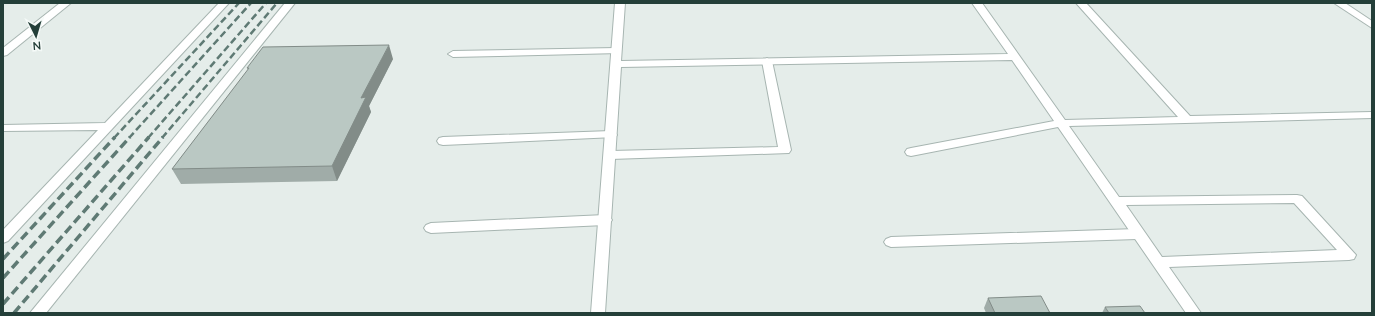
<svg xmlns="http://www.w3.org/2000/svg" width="1375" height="316" font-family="Lato,sans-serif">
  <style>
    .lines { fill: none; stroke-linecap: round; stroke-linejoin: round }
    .lane-casing { stroke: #a7b5b1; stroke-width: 2 }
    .street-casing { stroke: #a7b5b1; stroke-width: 2 }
    .lane { fill: #fff; fill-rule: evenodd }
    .street { fill: #fff; fill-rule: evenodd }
    .rail-far1 { stroke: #5f7a74; stroke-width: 2.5; stroke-dasharray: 7 3.5; stroke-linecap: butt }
    .rail { stroke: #5f7a74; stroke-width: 3.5; stroke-dasharray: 9 4.5; stroke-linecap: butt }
    .wall { fill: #a0aca8 }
    .shaded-wall { fill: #828c88 }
    .building { fill: #bac8c3; stroke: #828c88 }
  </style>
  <rect width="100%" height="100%" fill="#e5edea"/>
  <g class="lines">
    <g class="lane-casing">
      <g id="lane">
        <path d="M 616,48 L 621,51 L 620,53 L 453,57 L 448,54 L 453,51 Z"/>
        <path d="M 767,58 L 772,61 L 791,150 L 789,153 L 611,159 L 607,158 L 605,155 L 607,152 L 611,151 L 778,147 L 762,61 Z"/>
        <path d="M 611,131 L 615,133 L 617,135 L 615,137 L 443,145 L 439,144 L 437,141 L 439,138 L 443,137 Z"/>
        <path d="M 605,215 L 610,217 L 612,220 L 610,223 L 605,225 L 431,233 L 426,231 L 424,228 L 426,225 L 431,223 Z"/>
        <path d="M 1137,229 L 1142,231 L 1144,234 L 1142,237 L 1137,239 L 891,247 L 886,245 L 884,242 L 886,239 L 891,237 Z"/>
      </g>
    </g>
    <g class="street-casing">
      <g id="street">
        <path d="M 60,3 L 71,3 L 7,55 L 3,56 L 3,48 Z"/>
        <path d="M 219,3 L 229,3 L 8,241 L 3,243 L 3,230 L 98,130 L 3,131 L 3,125 L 105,123 Z"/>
        <path d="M 285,3 L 295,3 L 46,313 L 30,313 Z"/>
        <path d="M 615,3 L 625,3 L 621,61 L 1008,54 L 972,3 L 982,3 L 1065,120 L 1178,117 L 1076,3 L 1086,3 L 1190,116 L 1372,112 L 1372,118 L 1069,126 L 1119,197 L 1297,195 L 1302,196 L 1356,255 L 1354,259 L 1349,260 L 1169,267 L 1201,313 L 1186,313 L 1058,127 L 911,156 L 907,155 L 905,152 L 907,149 L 911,148 L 1054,121 L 1012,60 L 621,67 L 605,313 L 591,313 ZM 1294,203 L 1337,250 L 1162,257 L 1126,205 Z"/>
        <path d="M 1334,3 L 1345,3 L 1372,21 L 1372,28 Z"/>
      </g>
    </g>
    <use href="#lane" class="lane"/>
    <use href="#street" class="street"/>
    <g class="rail-far1">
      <path d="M 114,138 L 239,3"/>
      <path d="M 129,138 L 251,3"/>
      <path d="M 148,138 L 266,3"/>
      <path d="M 162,138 L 277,3"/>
    </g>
    <g class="rail">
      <path d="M 3,259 L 115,137"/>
      <path d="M 3,278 L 130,137"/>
      <path d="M 3,304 L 149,137"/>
      <path d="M 14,313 L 163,137"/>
    </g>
  </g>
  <g class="wall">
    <path d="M 393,59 L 369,106 L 371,112 L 337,181 L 181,184 L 172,169 L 248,70 L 247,68 Z"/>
    <path d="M 988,298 L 1050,313 L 986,313 L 984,308 Z"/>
    <path d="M 1105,307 L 1145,313 L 1102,313 Z"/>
  </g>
  <path class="shaded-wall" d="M 389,45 L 393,59 L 369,106 L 371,112 L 337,181 L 332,166 L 361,98 Z"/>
  <g class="building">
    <path d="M 389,45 L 361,98 L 366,97 L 332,166 L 172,169 L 249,68 L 247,68 L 263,47 Z"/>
    <path d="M 1041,296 L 1050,313 L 995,313 L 988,298 Z"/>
    <path d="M 1140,306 L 1145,313 L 1109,313 L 1105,307 Z"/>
  </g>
  <rect width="1375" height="316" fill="none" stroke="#243f39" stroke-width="8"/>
  <g transform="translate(36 36) rotate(175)" stroke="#f5faf8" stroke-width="3" paint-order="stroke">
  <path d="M0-3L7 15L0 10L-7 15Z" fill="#243f39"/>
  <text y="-6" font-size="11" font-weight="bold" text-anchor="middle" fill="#243f39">N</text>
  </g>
</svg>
